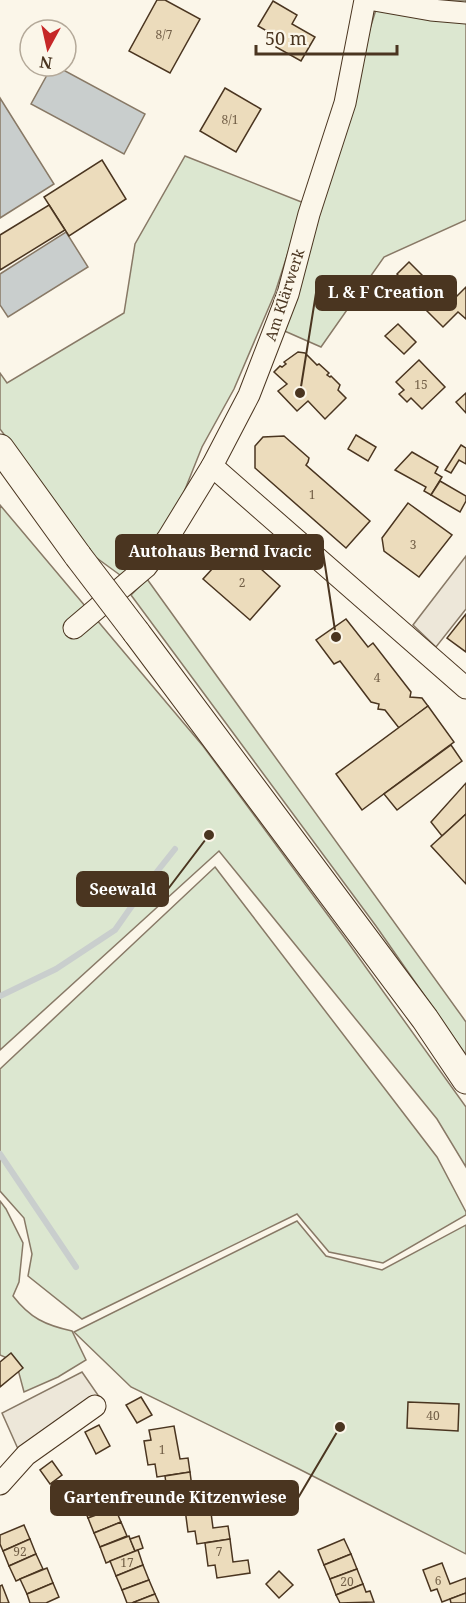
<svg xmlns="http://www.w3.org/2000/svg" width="466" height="1603" font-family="'Noto Serif',serif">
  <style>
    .green { fill: #dce7d0; stroke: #887966; stroke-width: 1.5 }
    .parking { fill: #ede7d9; stroke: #887966; stroke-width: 1.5 }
    .water { fill: #c9cecd; stroke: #887966; stroke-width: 1.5 }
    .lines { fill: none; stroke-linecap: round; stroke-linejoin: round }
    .stream { stroke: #c9cecd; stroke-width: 6 }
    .building { fill: #ecdcbc; stroke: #4a3520; stroke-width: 1.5 }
    .minor-casing { stroke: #4a3520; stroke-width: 23 }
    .major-casing { stroke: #4a3520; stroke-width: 29 }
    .minor { stroke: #fbf6e9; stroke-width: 21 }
    .major { stroke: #fbf6e9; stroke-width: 27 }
    .major-bridge-casing { stroke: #4a3520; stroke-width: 29; stroke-linecap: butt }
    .major-bridge { stroke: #fbf6e9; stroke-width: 27 }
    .labels { text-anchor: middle; stroke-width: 4.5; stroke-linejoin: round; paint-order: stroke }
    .number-label { font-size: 12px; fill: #725f47 }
    .street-label { font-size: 15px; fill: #4a3520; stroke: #fbf6e9 }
    .leader { fill: none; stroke: #4a3520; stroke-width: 2 }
    .callout-dot { fill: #4a3520; stroke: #fbf6e9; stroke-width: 2 }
    .callout { fill: #4a3520; stroke: #4a3520; stroke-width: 2 }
    .callout-label { font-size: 16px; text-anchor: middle; font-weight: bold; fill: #fff }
  </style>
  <rect width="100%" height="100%" fill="#fbf6e9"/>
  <g class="green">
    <path d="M 379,0 L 466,0 L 466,220 L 384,257 L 321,347 L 280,329 L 346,105 Z"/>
    <path d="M 185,156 L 304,203 L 275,293 L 234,389 L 202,447 L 170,527 L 141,566 L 120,575 L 94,556 L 0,429 L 0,373 L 7,383 L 124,313 L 135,244 Z"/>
    <path d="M 0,505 L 203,746 L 347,941 L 466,1107 L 466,1167 L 437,1119 L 219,851 L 0,1050 Z"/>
    <path d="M 147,579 L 466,1022 L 466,1055 L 376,926 L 131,595 Z"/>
    <path d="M 215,867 L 437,1157 L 466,1212 L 466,1215 L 383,1263 L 329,1252 L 297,1214 L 82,1319 L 28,1276 L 32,1254 L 24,1218 L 0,1191 L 0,1069 Z"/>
    <path d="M 0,1201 L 6,1209 L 23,1243 L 19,1282 L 13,1296 C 30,1318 45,1325 72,1331 L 86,1360 L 58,1377 L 24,1392 L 16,1362 L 0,1355 Z"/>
    <path d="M 297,1221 L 326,1256 L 382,1270 L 466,1225 L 466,1554 L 297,1468 L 131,1387 L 74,1332 Z"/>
  </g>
  <g class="parking">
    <path d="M 466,556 L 466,609 L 436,647 L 413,625 Z"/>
    <path d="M 82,1372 L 100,1398 L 18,1449 L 2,1413 Z"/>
  </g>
  <g class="water">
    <path d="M 52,66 L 56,66 L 145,114 L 124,154 L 31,104 Z"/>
    <path d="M 0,98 L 54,184 L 0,218 Z"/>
    <path d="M 66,232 L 88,267 L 8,317 L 0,305 L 0,274 Z"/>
  </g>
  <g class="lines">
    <g class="stream">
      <path d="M 0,996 L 56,969 L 115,930 L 148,883 L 175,849"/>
      <path d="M 0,1154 L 76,1267"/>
    </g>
  </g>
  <g class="building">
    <path d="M 157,0 L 165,0 L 200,19 L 170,73 L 129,51 Z"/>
    <path d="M 273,1 L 297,15 L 292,24 L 315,37 L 301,61 L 276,47 L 281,39 L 258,26 Z"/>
    <path d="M 225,88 L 261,109 L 236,152 L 200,131 Z"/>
    <path d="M 102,160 L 126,199 L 69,236 L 44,197 Z"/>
    <path d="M 49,205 L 65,230 L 0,270 L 0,235 Z"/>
    <path d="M 409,262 L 434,287 L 436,284 L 453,300 L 466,287 L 466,319 L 458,312 L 443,327 L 418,302 L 421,299 L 397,274 Z"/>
    <path d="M 398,324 L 416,342 L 404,354 L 385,336 Z"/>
    <path d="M 298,352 L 305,353 L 317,365 L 319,364 L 329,373 L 327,375 L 330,377 L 331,376 L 340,385 L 338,390 L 346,398 L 325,419 L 308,401 L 297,411 L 278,391 L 287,384 L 274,372 L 280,366 L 282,367 L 286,364 L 284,362 Z"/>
    <path d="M 419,360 L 445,387 L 422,409 L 411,398 L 407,402 L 399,394 L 404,390 L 396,382 Z"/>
    <path d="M 466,393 L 466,413 L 456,402 Z"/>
    <path d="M 356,435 L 376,447 L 368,461 L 348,449 Z"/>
    <path d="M 284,436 L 309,458 L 308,462 L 306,465 L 370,521 L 346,548 L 255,468 L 255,446 L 263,437 Z"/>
    <path d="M 461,445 L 466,448 L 466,464 L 459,460 L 451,473 L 445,470 Z"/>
    <path d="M 412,452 L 438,467 L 435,473 L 442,477 L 431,495 L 424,491 L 426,487 L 395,470 Z"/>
    <path d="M 440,481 L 466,496 L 466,501 L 460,512 L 431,495 Z"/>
    <path d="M 408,503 L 452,535 L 419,577 L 384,551 L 382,538 Z"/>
    <path d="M 234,545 L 280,586 L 250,620 L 203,579 Z"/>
    <path d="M 466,614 L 466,652 L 447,638 Z"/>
    <path d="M 346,619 L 368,647 L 373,643 L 411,692 L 410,697 L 422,698 L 428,706 L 399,728 L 385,710 L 378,709 L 379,704 L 371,702 L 340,661 L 334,664 L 316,640 Z"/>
    <path d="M 428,706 L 454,742 L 362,810 L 336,774 Z"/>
    <path d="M 451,745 L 462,761 L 397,810 L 384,794 Z"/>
    <path d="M 466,783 L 466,814 L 442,836 L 431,822 Z"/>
    <path d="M 466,814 L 466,884 L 431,846 Z"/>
    <path d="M 11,1353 L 23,1368 L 0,1387 L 0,1362 Z"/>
    <path d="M 141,1397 L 152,1415 L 137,1423 L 126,1405 Z"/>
    <path d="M 408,1402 L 459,1404 L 458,1431 L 407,1428 Z"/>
    <path d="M 99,1425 L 110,1446 L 96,1454 L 85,1432 Z"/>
    <path d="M 174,1426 L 180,1459 L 188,1458 L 190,1472 L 157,1477 L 155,1464 L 148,1465 L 144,1441 L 151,1440 L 149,1430 Z"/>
    <path d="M 52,1461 L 62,1475 L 50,1484 L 40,1470 Z"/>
    <path d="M 190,1472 L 193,1495 L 208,1492 L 210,1505 L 177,1510 L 175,1498 L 168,1499 L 165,1476 Z"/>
    <path d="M 105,1482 L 115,1508 L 88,1518 L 78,1493 Z"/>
    <path d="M 210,1505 L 213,1528 L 228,1526 L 230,1539 L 197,1544 L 195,1531 L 188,1532 L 185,1509 Z"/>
    <path d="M 115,1508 L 121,1522 L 94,1533 L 88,1518 Z"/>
    <path d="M 121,1522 L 127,1536 L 100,1547 L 94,1533 Z"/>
    <path d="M 24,1525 L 30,1539 L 3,1551 L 0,1544 L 0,1535 Z"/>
    <path d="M 129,1536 L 135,1551 L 138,1550 L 106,1563 L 100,1547 Z"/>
    <path d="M 139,1536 L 143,1548 L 135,1551 L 130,1539 Z"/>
    <path d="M 30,1539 L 36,1554 L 9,1566 L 3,1551 Z"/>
    <path d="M 230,1539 L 233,1562 L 248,1560 L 250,1573 L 217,1578 L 215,1565 L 208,1566 L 205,1543 Z"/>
    <path d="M 344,1539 L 351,1554 L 324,1565 L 318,1550 Z"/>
    <path d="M 138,1550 L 143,1565 L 116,1576 L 110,1561 Z"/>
    <path d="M 36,1554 L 43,1569 L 16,1581 L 9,1566 Z"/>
    <path d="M 351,1554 L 357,1569 L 330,1579 L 324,1565 Z"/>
    <path d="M 442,1563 L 450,1584 L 466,1578 L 466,1593 L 442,1602 L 437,1589 L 431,1591 L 423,1570 Z"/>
    <path d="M 143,1565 L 149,1580 L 122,1590 L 116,1576 Z"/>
    <path d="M 47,1568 L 53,1583 L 27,1594 L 20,1579 Z"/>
    <path d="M 357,1569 L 363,1584 L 336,1595 L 330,1579 Z"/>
    <path d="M 279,1571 L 293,1585 L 279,1598 L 266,1584 Z"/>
    <path d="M 149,1580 L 155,1594 L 132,1603 L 127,1603 L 122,1590 Z"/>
    <path d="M 53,1583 L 59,1597 L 46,1603 L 30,1603 L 27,1594 Z"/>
    <path d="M 363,1584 L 366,1592 L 370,1591 L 374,1602 L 340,1603 L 336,1595 Z"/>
    <path d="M 2,1585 L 9,1603 L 0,1603 L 0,1586 Z"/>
    <path d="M 466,1593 L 466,1603 L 451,1603 L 450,1599 Z"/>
    <path d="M 155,1594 L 159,1603 L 132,1603 Z"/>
  </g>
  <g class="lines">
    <g class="minor-casing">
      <g id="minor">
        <path d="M 374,0 L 431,10 L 466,13"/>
        <path d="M 212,466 L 466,688"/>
        <path d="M 74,628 L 146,567 L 168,538 L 212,466 L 249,395 L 288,294 L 309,214 L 345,103 L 365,0"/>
        <path d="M 0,1484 L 26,1455 L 95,1406"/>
      </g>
    </g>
    <g class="major-casing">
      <g id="major">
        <path d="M 0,448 L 78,556"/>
        <path d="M 136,632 L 425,1019 L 466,1080"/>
      </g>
    </g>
    <use href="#minor" class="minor"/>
    <use href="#major" class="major"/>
    <g class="major-bridge-casing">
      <path id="major-bridge" d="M 78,556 L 136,632"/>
    </g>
    <use href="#major-bridge" class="major-bridge"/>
  </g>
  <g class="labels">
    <g class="number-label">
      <text x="164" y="39">8/7</text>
      <text x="230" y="124">8/1</text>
      <text x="421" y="389">15</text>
      <text x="312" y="499">1</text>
      <text x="413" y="549">3</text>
      <text x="242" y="587">2</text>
      <text x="377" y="682">4</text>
      <text x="433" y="1420">40</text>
      <text x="162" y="1454">1</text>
      <text x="20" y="1556">92</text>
      <text x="219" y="1556">7</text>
      <text x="127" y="1567">17</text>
      <text x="438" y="1585">6</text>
      <text x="347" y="1586">20</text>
    </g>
    <g class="street-label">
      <text transform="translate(285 295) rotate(-72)" y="5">Am Klärwerk</text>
    </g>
  </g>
  <path class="leader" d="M300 393L316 293M336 637L323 552M209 835L168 889M340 1427L298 1498"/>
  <g class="callout-dot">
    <circle cx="300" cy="393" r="6"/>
    <circle cx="336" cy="637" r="6"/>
    <circle cx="209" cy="835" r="6"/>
    <circle cx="340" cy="1427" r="6"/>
  </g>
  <g class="callout">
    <rect x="316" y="276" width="140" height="34" rx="6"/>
    <rect x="116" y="535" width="207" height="34" rx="6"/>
    <rect x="77" y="872" width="91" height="34" rx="6"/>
    <rect x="51" y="1481" width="247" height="34" rx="6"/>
  </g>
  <g class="callout-label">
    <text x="386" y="298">L &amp; F Creation</text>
    <text x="220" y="557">Autohaus Bernd Ivacic</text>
    <text x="123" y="895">Seewald</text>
    <text x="175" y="1503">Gartenfreunde Kitzenwiese</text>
  </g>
  <g transform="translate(48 48) rotate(188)"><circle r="28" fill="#fbf6e9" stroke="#b4a999" stroke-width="1.5"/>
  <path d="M0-4.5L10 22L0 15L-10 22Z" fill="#c62828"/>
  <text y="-9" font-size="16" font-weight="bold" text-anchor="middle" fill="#4a3520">N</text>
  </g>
  <path d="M256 45v9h141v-9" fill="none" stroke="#4a3520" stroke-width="3"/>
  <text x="265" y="45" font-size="18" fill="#4a3520" stroke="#fbf6e9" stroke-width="4.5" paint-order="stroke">50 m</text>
</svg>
